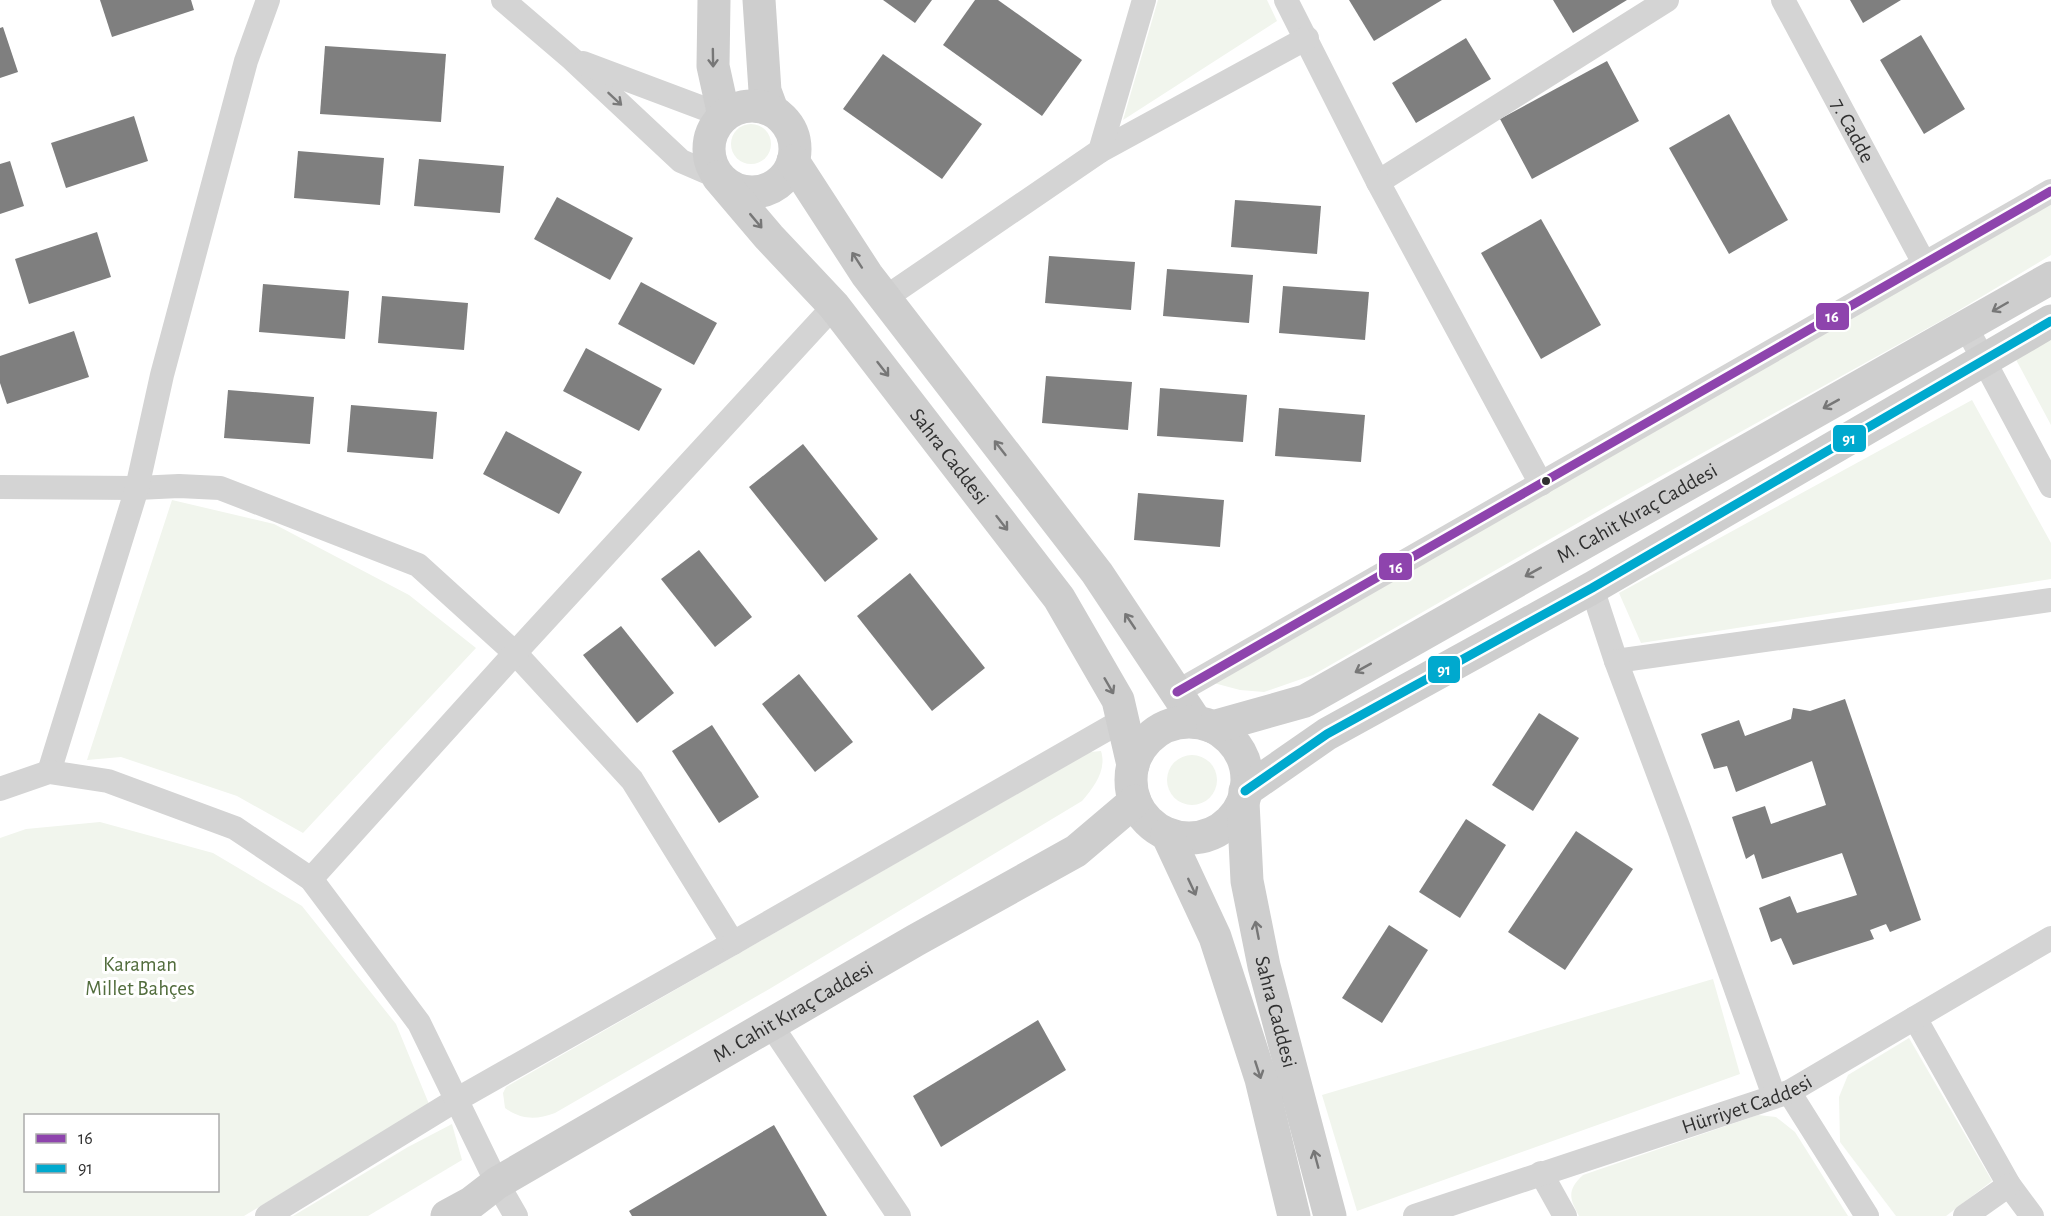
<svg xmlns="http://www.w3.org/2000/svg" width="2051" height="1216" font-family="'Alegreya Sans',sans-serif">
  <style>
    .green { fill: #f1f5ed; fill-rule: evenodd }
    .building { fill: #7f7f7f }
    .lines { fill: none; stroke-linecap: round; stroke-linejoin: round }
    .street { stroke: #d4d4d4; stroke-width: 24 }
    .secondary { stroke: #cecece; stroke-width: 33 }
    .bus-1-casing { stroke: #fff; stroke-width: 14 }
    .bus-2-casing { stroke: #fff; stroke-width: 14 }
    .bus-1 { stroke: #8e44ad; stroke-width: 9 }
    .bus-2 { stroke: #00a9ce; stroke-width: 9 }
    .oneway { stroke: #777 }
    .oneway2 { stroke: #7a7a7a }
    .bus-dot { fill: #303030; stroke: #fff; stroke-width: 2 }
    .labels { text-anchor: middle; stroke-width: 6; stroke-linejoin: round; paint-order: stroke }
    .street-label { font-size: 21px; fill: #303030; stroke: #fff }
    .park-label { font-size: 21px; fill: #526d3d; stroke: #fff }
    .line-badge { stroke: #fff; stroke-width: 2 }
    .badge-label { font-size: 16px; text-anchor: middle; font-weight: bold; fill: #fff }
  </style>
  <rect width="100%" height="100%" fill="#fff"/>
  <g class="green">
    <path d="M 1158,0 L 1267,0 L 1277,21 L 1123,120 Z"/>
    <circle cx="751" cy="144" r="20"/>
    <path d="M 2051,203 L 2051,255 L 1946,318 L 1625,496 L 1313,675 L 1264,692 L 1240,690 L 1210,682 Z"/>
    <path d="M 2051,336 L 2051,425 L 2013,354 Z"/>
    <path d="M 1972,400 L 2051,543 L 2051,579 L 1641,643 L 1619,593 Z"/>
    <path d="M 172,500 L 274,524 L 409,595 L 476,648 L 303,833 L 237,796 L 121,757 L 87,760 Z"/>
    <path d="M 1101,751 C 1107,770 1094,787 1082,801 L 771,988 L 555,1113 C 536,1120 522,1120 505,1108 L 503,1093 L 506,1087 L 1090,752 Z"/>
    <circle cx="1192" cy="780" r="25"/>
    <path d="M 100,822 L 213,853 L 302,906 L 396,1024 L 429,1104 L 244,1216 L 0,1216 L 0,838 L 26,829 ZM 26,1116 L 218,1116 L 218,1190 L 26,1190 Z"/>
    <path d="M 1713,979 L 1740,1074 L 1357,1211 L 1322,1095 Z"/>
    <path d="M 1909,1038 L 1992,1181 L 1946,1216 L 1896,1216 L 1840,1142 L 1839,1097 L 1848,1075 Z"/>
    <path d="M 1758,1115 L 1776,1117 L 1795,1132 L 1848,1216 L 1579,1216 C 1569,1198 1567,1190 1583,1175 Z"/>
    <path d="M 452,1124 L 462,1160 L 368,1216 L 293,1216 L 408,1147 Z"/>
  </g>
  <g class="building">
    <path d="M 100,0 L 191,0 L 194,10 L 112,37 Z"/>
    <path d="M 883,0 L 932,0 L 915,23 Z"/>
    <path d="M 975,0 L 998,0 L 1082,60 L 1042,116 L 943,45 Z"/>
    <path d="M 1349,0 L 1442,0 L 1374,41 Z"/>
    <path d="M 1553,0 L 1627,0 L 1573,33 Z"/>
    <path d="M 1850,0 L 1901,0 L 1863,23 Z"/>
    <path d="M 3,27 L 18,72 L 0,78 L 0,28 Z"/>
    <path d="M 1921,35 L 1965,109 L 1924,134 L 1880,60 Z"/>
    <path d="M 1466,38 L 1491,79 L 1416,123 L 1392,83 Z"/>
    <path d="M 325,46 L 446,54 L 441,122 L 320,114 Z"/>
    <path d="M 883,54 L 982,124 L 942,179 L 843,109 Z"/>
    <path d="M 1607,61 L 1639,121 L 1532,179 L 1500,119 Z"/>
    <path d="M 1729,114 L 1788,220 L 1729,254 L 1669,148 Z"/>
    <path d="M 134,116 L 148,161 L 66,188 L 51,143 Z"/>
    <path d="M 298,151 L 384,158 L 380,205 L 294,198 Z"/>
    <path d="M 419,159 L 504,166 L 500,213 L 414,206 Z"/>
    <path d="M 10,161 L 24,206 L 0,214 L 0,164 Z"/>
    <path d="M 557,197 L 633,238 L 610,280 L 534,239 Z"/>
    <path d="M 1235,200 L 1321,206 L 1317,254 L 1231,247 Z"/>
    <path d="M 1541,219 L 1601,325 L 1541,359 L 1481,253 Z"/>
    <path d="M 97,232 L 111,277 L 29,304 L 15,259 Z"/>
    <path d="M 1049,256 L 1135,262 L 1131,310 L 1045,303 Z"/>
    <path d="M 1167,269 L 1253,275 L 1249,323 L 1163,316 Z"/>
    <path d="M 641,282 L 717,323 L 694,365 L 618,324 Z"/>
    <path d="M 263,284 L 349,291 L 345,339 L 259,332 Z"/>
    <path d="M 1283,286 L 1369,292 L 1365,340 L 1279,333 Z"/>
    <path d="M 382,296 L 468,303 L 464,350 L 378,343 Z"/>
    <path d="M 74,331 L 89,377 L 7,404 L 0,383 L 0,356 Z"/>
    <path d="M 586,348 L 662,389 L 639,431 L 563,391 Z"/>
    <path d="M 1046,376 L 1132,382 L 1128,430 L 1042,423 Z"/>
    <path d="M 1160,388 L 1247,395 L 1243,442 L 1157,436 Z"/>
    <path d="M 228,390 L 314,397 L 310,444 L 224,438 Z"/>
    <path d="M 351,405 L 437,412 L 433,459 L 347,452 Z"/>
    <path d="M 1279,408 L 1365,415 L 1361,462 L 1275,456 Z"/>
    <path d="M 506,431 L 582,472 L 559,514 L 483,474 Z"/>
    <path d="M 803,444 L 878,539 L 825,582 L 749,487 Z"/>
    <path d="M 1138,493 L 1224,500 L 1220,547 L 1134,540 Z"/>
    <path d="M 699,550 L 752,617 L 715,647 L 661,579 Z"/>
    <path d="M 910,573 L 985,668 L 932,711 L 857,616 Z"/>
    <path d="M 621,626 L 674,693 L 637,723 L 583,655 Z"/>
    <path d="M 799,674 L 853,742 L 815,772 L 762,704 Z"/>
    <path d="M 1845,699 L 1921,920 L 1890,932 L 1886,924 L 1870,930 L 1874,939 L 1793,965 L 1781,938 L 1771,942 L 1759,908 L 1790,896 L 1797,913 L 1857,895 L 1842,853 L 1762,879 L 1754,854 L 1746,859 L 1732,817 L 1765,806 L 1771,824 L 1826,805 L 1812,761 L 1736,792 L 1727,766 L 1714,769 L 1701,734 L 1739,720 L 1745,736 L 1791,719 L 1793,708 L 1810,711 Z"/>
    <path d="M 1539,713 L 1579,738 L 1533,811 L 1492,785 Z"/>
    <path d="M 712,725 L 759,797 L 719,823 L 672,751 Z"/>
    <path d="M 1466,819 L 1506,845 L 1460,918 L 1419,892 Z"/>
    <path d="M 1576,831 L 1633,869 L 1565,970 L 1508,932 Z"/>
    <path d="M 1389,925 L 1428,950 L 1382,1023 L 1342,998 Z"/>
    <path d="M 1038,1020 L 1066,1070 L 941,1147 L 913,1096 Z"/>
    <path d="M 774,1125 L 827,1216 L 632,1216 L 629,1211 Z"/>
  </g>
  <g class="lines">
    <g class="street">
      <path d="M 503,0 L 572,59 L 681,161 L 718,177"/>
      <path d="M 1286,0 L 1378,182 L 1667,0"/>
      <path id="s1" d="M 1783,0 L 1924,263"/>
      <path d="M 583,63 L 724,116"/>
      <path d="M 1100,151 L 1307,38"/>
      <path d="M 1378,182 L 1541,484"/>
      <path d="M 885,298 L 1100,151 L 1144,0"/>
      <path d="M 1966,327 L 2051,486"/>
      <path d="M 0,487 L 137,488 L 179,486 L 220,488 L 418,565 L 515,653 L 632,780 L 733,943 L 456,1100 L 267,1216"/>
      <path d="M 1592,588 L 1616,661 L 2051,600"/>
      <path d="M 1616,661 L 1679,829 L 1774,1096"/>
      <path d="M 1177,692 L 2051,191"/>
      <path d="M 49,772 L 137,488 L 162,375 L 246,61 L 268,0"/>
      <path d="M 0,789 L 49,772 L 108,781 L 235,828 L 311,879 L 419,1023 L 497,1183 L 516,1216"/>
      <path d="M 311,879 L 515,653 L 834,306"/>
      <path d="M 733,943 L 1123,720"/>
      <path d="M 1915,1018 L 2009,1185 L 2032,1216"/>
      <path d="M 771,1025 L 899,1216"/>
      <path d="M 1789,1092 L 1867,1216"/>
      <path d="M 1541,1173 L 1565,1216"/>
      <path id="s2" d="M 1415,1216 L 1789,1092 L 2051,938"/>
      <path d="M 1965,1216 L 2009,1185"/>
    </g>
    <g class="secondary">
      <path d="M 714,0 L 713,66 L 724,116"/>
      <path d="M 759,0 L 765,91 L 772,110"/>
      <circle cx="752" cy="149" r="43"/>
      <path d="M 793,161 L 867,275 L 1097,573 L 1196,722"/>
      <path id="s3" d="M 718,177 L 769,237 L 834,306 L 1059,598 L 1118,700 L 1133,765"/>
      <circle cx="1189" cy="780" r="58"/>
      <path id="s4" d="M 1213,727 L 1305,701 L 2051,278"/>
      <path d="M 1245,791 L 1327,734 L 1592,588 L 2051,321"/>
      <path id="s5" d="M 1243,802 L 1247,881 L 1264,966 L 1330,1216"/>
      <path d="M 1167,834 L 1215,937 L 1261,1079 L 1294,1216"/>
      <path id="s6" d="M 447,1216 L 471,1203 L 497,1183 L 916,940 L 1076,851 L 1135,801"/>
    </g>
    <g class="bus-1-casing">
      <path id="bus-1" d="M 1177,692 L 2051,191"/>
    </g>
    <g class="bus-2-casing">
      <path id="bus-2" d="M 1245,791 L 1327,734 L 1592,588 L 2051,321"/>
    </g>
    <use href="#bus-1" class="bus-1"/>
    <use href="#bus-2" class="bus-2"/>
  </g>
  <defs><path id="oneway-shaft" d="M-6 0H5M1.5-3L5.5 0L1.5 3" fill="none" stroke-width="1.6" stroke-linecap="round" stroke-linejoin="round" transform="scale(1.5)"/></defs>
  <g class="oneway">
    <use href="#oneway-shaft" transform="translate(713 58) rotate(89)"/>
    <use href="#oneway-shaft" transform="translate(756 221) rotate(50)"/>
    <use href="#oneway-shaft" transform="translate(857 260) rotate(-123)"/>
    <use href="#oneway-shaft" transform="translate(2000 307) rotate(150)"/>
    <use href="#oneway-shaft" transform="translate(883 369) rotate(52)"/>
    <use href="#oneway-shaft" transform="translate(1831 404) rotate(151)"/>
    <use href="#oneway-shaft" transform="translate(1000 448) rotate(-128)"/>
    <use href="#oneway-shaft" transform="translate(1002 523) rotate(52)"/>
    <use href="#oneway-shaft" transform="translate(1533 572) rotate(151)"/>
    <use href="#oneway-shaft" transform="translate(1130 621) rotate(-124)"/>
    <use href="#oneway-shaft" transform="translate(1363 668) rotate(151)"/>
    <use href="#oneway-shaft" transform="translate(1109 686) rotate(60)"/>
    <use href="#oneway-shaft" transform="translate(1192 887) rotate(65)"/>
    <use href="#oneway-shaft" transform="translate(1257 930) rotate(-101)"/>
    <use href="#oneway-shaft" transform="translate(1258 1070) rotate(72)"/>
    <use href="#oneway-shaft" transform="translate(1316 1159) rotate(-105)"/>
  </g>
  <use class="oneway2" href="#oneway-shaft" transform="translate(615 99) rotate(43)"/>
  <circle class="bus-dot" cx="1546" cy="481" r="5"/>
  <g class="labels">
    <g class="street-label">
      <text dy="7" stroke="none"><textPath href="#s1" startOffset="148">7. Cadde</textPath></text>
      <text dy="7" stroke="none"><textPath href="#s3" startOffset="363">Sahra Caddesi</textPath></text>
      <text dy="7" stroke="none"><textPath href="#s4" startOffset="477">M. Cahit Kıraç Caddesi</textPath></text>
      <text dy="7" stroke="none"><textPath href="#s5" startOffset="213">Sahra Caddesi</textPath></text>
      <text dy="7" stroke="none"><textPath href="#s6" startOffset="402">M. Cahit Kıraç Caddesi</textPath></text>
      <text dy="7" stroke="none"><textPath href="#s2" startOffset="350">Hürriyet Caddesi</textPath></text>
    </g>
    <g class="park-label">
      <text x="140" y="971">Karaman<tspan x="140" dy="24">Millet Bahçes</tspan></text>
    </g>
  </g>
  <g class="line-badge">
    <rect x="1815" y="302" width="35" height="29" rx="6" fill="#8e44ad"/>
    <rect x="1832" y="424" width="35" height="29" rx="6" fill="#00a9ce"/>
    <rect x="1378" y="552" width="35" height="29" rx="6" fill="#8e44ad"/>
    <rect x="1427" y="655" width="34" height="29" rx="6" fill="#00a9ce"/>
  </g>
  <g class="badge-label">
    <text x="1832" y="322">16</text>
    <text x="1849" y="444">91</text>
    <text x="1396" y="573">16</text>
    <text x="1444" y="675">91</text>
  </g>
  <rect x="24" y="1114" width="195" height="78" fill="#ffffff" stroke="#acacac" stroke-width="1.5"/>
  <rect x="36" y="1134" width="30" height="9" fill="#8e44ad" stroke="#acacac" stroke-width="1.5"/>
  <text x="78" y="1144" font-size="18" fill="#303030">16</text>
  <rect x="36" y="1164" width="30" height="9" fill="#00a9ce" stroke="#acacac" stroke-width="1.5"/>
  <text x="78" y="1174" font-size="18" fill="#303030">91</text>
</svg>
